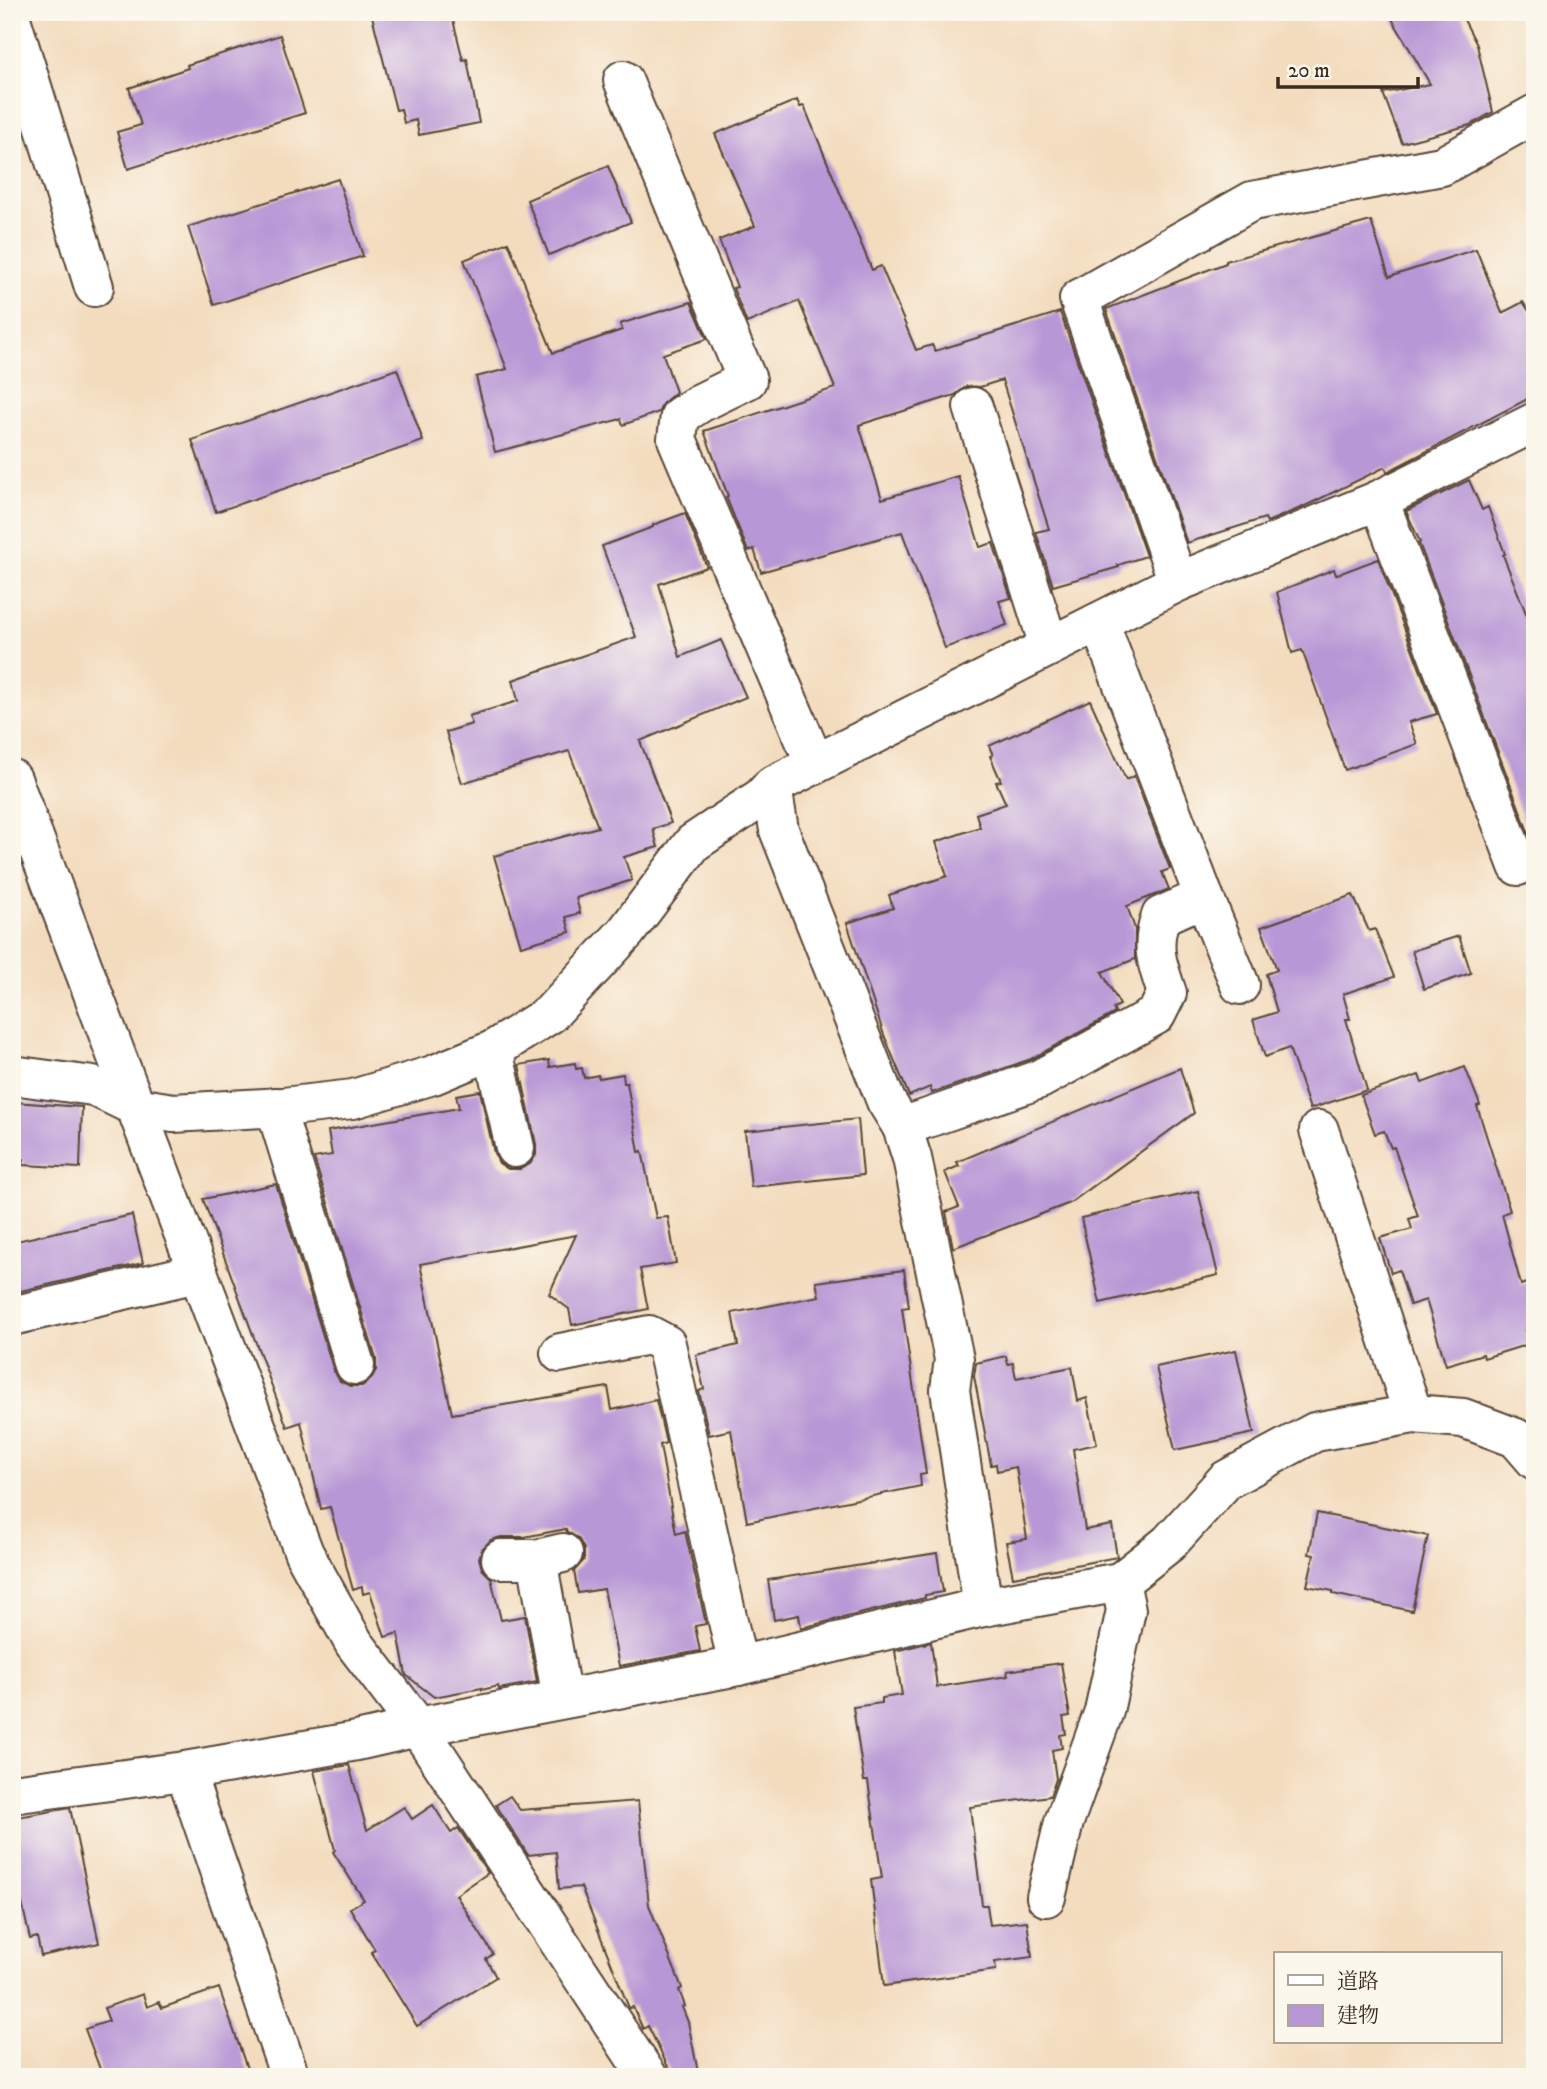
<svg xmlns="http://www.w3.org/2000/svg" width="1547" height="2089" font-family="'IM FELL DW Pica','Noto Serif JP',serif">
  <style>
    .building { fill: #b897d6 }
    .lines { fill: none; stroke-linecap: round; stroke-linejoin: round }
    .minor-casing { stroke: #574536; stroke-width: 42 }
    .path { stroke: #574536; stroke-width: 4.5; stroke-dasharray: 2 5; stroke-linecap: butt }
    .minor { stroke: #fff; stroke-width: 38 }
  </style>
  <rect width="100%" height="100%" fill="#fbf7ec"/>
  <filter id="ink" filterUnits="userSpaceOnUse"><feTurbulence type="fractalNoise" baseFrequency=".0143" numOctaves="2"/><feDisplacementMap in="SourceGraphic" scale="14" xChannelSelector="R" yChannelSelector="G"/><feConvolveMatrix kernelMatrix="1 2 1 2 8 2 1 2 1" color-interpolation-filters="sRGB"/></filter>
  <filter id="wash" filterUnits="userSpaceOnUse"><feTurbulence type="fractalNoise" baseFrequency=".00686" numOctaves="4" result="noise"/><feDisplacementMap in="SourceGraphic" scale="28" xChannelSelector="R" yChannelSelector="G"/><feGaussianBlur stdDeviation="1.57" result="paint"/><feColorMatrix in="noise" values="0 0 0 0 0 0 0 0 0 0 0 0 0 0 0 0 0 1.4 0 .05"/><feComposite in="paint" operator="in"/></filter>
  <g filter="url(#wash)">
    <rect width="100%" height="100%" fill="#f3dcbe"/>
    <g id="blocks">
      <g class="building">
        <path d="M 371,12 L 451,12 L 463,60 L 467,59 L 479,123 L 419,135 L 416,120 L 404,123 L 401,109 L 396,110 Z"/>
        <path d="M 1388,12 L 1460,12 L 1477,45 L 1493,112 L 1470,125 L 1402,143 L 1383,93 L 1430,84 Z"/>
        <path d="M 280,35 L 305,113 L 128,169 L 117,132 L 141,125 L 129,88 L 188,68 L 187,65 Z"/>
        <path d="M 797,100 L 800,107 L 804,106 L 872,270 L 881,266 L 916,350 L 932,345 L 935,351 L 1060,312 L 1146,556 L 1118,565 L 1119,567 L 1053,586 L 1036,532 L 1049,529 L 1002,380 L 980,387 L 967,386 L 955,395 L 859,425 L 882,499 L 958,476 L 980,547 L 993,543 L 1011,598 L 999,601 L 1007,625 L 945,648 L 902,532 L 761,572 L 754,549 L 748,551 L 726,497 L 728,496 L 704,431 L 835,388 L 799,301 L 747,323 L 733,288 L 737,287 L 719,240 L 755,226 L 715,134 Z"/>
        <path d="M 608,166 L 631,222 L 549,255 L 527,200 Z"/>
        <path d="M 338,179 L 363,256 L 214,305 L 188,227 Z"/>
        <path d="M 1371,221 L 1389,277 L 1476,249 L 1502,313 L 1523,302 L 1535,320 L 1535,395 L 1387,472 L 1385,467 L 1303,507 L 1267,522 L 1265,518 L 1187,543 L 1106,309 L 1226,263 L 1226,261 Z"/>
        <path d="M 508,242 L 553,353 L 622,330 L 620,324 L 691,302 L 707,339 L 663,354 L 676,392 L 662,404 L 659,412 L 623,425 L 621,419 L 495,452 L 476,377 L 507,369 L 464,260 Z"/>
        <path d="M 397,369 L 423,441 L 216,512 L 192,440 Z"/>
        <path d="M 1469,480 L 1482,510 L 1488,507 L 1505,554 L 1503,555 L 1535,636 L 1535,841 L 1532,842 L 1419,543 L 1420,542 L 1406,511 Z"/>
        <path d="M 685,513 L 707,567 L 659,584 L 680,657 L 721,640 L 746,697 L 640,741 L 671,823 L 653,829 L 658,847 L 624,857 L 632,880 L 576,898 L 580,913 L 566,917 L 570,932 L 521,946 L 494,856 L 598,827 L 569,751 L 462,783 L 446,732 L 472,724 L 469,716 L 518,701 L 513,680 L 636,637 L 602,546 L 653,527 L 653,525 Z"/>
        <path d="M 1378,559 L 1437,714 L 1409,722 L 1417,744 L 1345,770 L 1302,650 L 1292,653 L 1277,592 L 1334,569 L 1336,575 Z"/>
        <path d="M 1090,700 L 1126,780 L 1134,776 L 1170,869 L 1162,872 L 1169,889 L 1127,906 L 1135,929 L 1135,959 L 1102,972 L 1120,1005 L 1113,1008 L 1115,1013 L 1031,1059 L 932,1093 L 930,1087 L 909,1096 L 884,1035 L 847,923 L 893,908 L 889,895 L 947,876 L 936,842 L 980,827 L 976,814 L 1006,804 L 996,782 L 1001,781 L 990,756 L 993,755 L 989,746 Z"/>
        <path d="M 1353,895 L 1369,931 L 1375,929 L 1394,977 L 1343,994 L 1350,1019 L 1346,1019 L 1367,1090 L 1310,1109 L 1289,1048 L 1265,1057 L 1253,1020 L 1277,1012 L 1266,974 L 1277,970 L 1261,927 Z"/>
        <path d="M 1459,936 L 1471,973 L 1424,989 L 1412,951 Z"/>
        <path d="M 549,1060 L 550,1067 L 575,1063 L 576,1069 L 582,1068 L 584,1078 L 598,1075 L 599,1078 L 623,1074 L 624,1083 L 627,1083 L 639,1152 L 642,1151 L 656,1218 L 668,1217 L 676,1263 L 640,1269 L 648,1309 L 572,1325 L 569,1309 L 549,1294 L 576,1235 L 420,1264 L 452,1414 L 608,1387 L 612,1410 L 656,1400 L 666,1443 L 660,1445 L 676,1534 L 685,1531 L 706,1624 L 695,1626 L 700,1651 L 619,1666 L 604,1589 L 578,1593 L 574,1571 L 584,1560 L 584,1549 L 578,1538 L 567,1532 L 566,1529 L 524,1537 L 501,1537 L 491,1540 L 482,1549 L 479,1558 L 482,1569 L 491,1578 L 501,1620 L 525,1616 L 537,1682 L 499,1689 L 498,1686 L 482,1690 L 482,1688 L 434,1697 L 406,1675 L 398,1633 L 385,1637 L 370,1592 L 363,1594 L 362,1587 L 353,1590 L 330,1507 L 321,1509 L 301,1422 L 287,1427 L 203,1199 L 276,1184 L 334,1371 L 340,1381 L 350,1386 L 362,1386 L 371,1379 L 376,1370 L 376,1359 L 314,1158 L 332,1155 L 328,1131 L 459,1108 L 456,1095 L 480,1091 L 494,1153 L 499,1163 L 508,1169 L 520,1169 L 530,1164 L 536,1155 L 536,1144 L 519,1065 Z"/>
        <path d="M 1465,1067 L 1480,1105 L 1477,1106 L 1510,1211 L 1502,1214 L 1521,1285 L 1535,1280 L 1535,1328 L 1525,1331 L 1529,1344 L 1484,1358 L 1483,1354 L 1446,1365 L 1426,1300 L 1410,1305 L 1399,1270 L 1391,1273 L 1380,1238 L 1412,1229 L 1409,1219 L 1418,1216 L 1394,1147 L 1391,1148 L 1384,1131 L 1375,1134 L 1361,1095 L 1419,1075 L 1422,1083 Z"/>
        <path d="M 1180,1068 L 1194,1113 L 1070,1203 L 953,1248 L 946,1212 L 959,1207 L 945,1172 L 959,1166 L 957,1162 Z"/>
        <path d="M 14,1102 L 82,1107 L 80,1168 L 23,1165 L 24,1159 L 13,1159 Z"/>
        <path d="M 858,1119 L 863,1175 L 751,1187 L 745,1131 Z"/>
        <path d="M 1198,1191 L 1218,1275 L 1100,1303 L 1081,1218 Z"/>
        <path d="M 132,1215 L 143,1263 L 12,1293 L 12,1242 Z"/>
        <path d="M 904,1270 L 909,1307 L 902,1308 L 926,1474 L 920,1475 L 921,1486 L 747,1522 L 731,1430 L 709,1435 L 699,1391 L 704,1389 L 696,1355 L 738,1345 L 732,1313 L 819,1296 L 816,1282 Z"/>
        <path d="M 1236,1350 L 1254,1433 L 1175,1450 L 1156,1367 Z"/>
        <path d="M 1006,1356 L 1008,1364 L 1013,1363 L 1016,1378 L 1072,1367 L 1078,1401 L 1087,1398 L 1097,1444 L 1073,1449 L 1085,1530 L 1112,1525 L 1117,1557 L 1013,1577 L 1006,1542 L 1027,1539 L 1016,1467 L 997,1471 L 996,1464 L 991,1465 L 974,1376 L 976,1363 Z"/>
        <path d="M 1317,1513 L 1428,1536 L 1412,1611 L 1333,1594 L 1333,1591 L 1307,1586 L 1314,1555 L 1309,1554 Z"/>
        <path d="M 937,1553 L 943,1592 L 925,1595 L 925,1598 L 801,1628 L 799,1615 L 774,1620 L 768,1580 Z"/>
        <path d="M 931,1642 L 937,1687 L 1008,1676 L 1007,1671 L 1061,1663 L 1070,1716 L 1063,1717 L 1066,1734 L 1060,1735 L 1062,1748 L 1052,1750 L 1056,1779 L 1050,1796 L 970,1807 L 982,1905 L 987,1905 L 990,1925 L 1027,1921 L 1032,1957 L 995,1962 L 996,1970 L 884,1986 L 871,1880 L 882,1878 L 868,1781 L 864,1781 L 853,1707 L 882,1703 L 882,1698 L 902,1695 L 895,1651 Z"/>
        <path d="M 349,1765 L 367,1830 L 404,1807 L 412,1819 L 433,1805 L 451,1833 L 458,1828 L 488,1873 L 456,1895 L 493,1954 L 486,1959 L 496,1977 L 417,2026 L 371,1952 L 375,1950 L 350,1908 L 364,1900 L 333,1852 L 335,1850 L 314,1771 Z"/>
        <path d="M 510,1796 L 520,1810 L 638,1801 L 649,1905 L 682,1988 L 679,1990 L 685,2006 L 682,2007 L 688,2022 L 699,2077 L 673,2077 L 648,2026 L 643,2029 L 633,2007 L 629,2008 L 581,1887 L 559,1889 L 556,1852 L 528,1855 L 496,1805 Z"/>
        <path d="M 70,1808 L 99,1943 L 41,1956 L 37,1937 L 30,1939 L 12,1859 L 12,1818 Z"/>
        <path d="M 219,1988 L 250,2077 L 103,2077 L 85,2029 L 109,2021 L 104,2008 L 143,1994 L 147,2007 L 159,2002 L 162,2008 Z"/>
      </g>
    </g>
  </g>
  <g filter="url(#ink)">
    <use href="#blocks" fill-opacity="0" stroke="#574536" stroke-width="2"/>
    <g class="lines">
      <g class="minor-casing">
        <g id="minor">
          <path d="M 12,22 L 94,287"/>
          <path d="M 623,80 L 747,380 L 700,403 L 680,416 L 677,439 L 815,764"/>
          <path d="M 973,407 L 1049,646"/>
          <path d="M 1379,500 L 1518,866"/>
          <path d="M 1178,582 L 1079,299 L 1252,201 L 1442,166 L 1535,114"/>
          <path d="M 1099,622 L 1204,897 L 1240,985"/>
          <path d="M 12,779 L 304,1553 L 354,1643 L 418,1727 L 648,2077"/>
          <path d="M 772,786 L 779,830 L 886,1101 L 902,1127 L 1040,1079 L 1156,1015 L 1167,993 C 1157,964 1150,946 1161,916 L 1204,897"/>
          <path d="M 493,1050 L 515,1148"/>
          <path d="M 12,1075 L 93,1086 L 136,1107 L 173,1113 L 283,1107 L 353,1099 L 433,1075 L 493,1050 L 550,1014 L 626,932 L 693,843 L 762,797 L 772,786 L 1178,582 L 1379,500 L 1535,422"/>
          <path d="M 275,1107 L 355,1365"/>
          <path d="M 902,1127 L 912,1158 L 954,1359 L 950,1390 L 983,1607"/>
          <path d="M 1319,1130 L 1413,1414"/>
          <path d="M 12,1316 L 197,1273"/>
          <path d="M 560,1353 L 649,1335 L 666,1344 L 738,1666"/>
          <path d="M 501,1559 L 537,1559 L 563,1553"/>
          <path d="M 537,1559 L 562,1699"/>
          <path d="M 185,1771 L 290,2077"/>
          <path d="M 12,1794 L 185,1771 L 357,1741 L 418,1727 L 738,1666 L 983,1607 L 1120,1582 L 1169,1543 L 1226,1480 L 1315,1432 L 1413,1414 L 1463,1418 L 1516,1438 L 1535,1460"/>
          <path d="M 1046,1897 L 1064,1822 L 1104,1711 L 1126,1610 L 1120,1582"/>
        </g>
      </g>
      <path class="path" d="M 1535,1540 L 1531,1554 L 1535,1598"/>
      <use href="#minor" class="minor"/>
    </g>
  </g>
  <rect width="1547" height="2089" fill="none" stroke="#fbf7ec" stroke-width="42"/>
  <rect x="1274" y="1952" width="228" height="91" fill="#fbf7ec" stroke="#aea59a" stroke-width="2"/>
  <rect x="1288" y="1975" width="35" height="10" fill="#ffffff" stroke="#aea59a" stroke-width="2"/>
  <text x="1337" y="1988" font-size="21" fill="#3b2a1e">道路</text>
  <rect x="1288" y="2005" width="35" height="21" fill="#b897d6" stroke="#aea59a" stroke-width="2"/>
  <text x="1337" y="2022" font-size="21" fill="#3b2a1e">建物</text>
  <path d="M1278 77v10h140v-10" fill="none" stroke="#3b2a1e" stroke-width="3.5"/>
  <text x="1288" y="77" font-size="21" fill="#3b2a1e" stroke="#fbf7ec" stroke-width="5" paint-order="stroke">20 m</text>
</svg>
